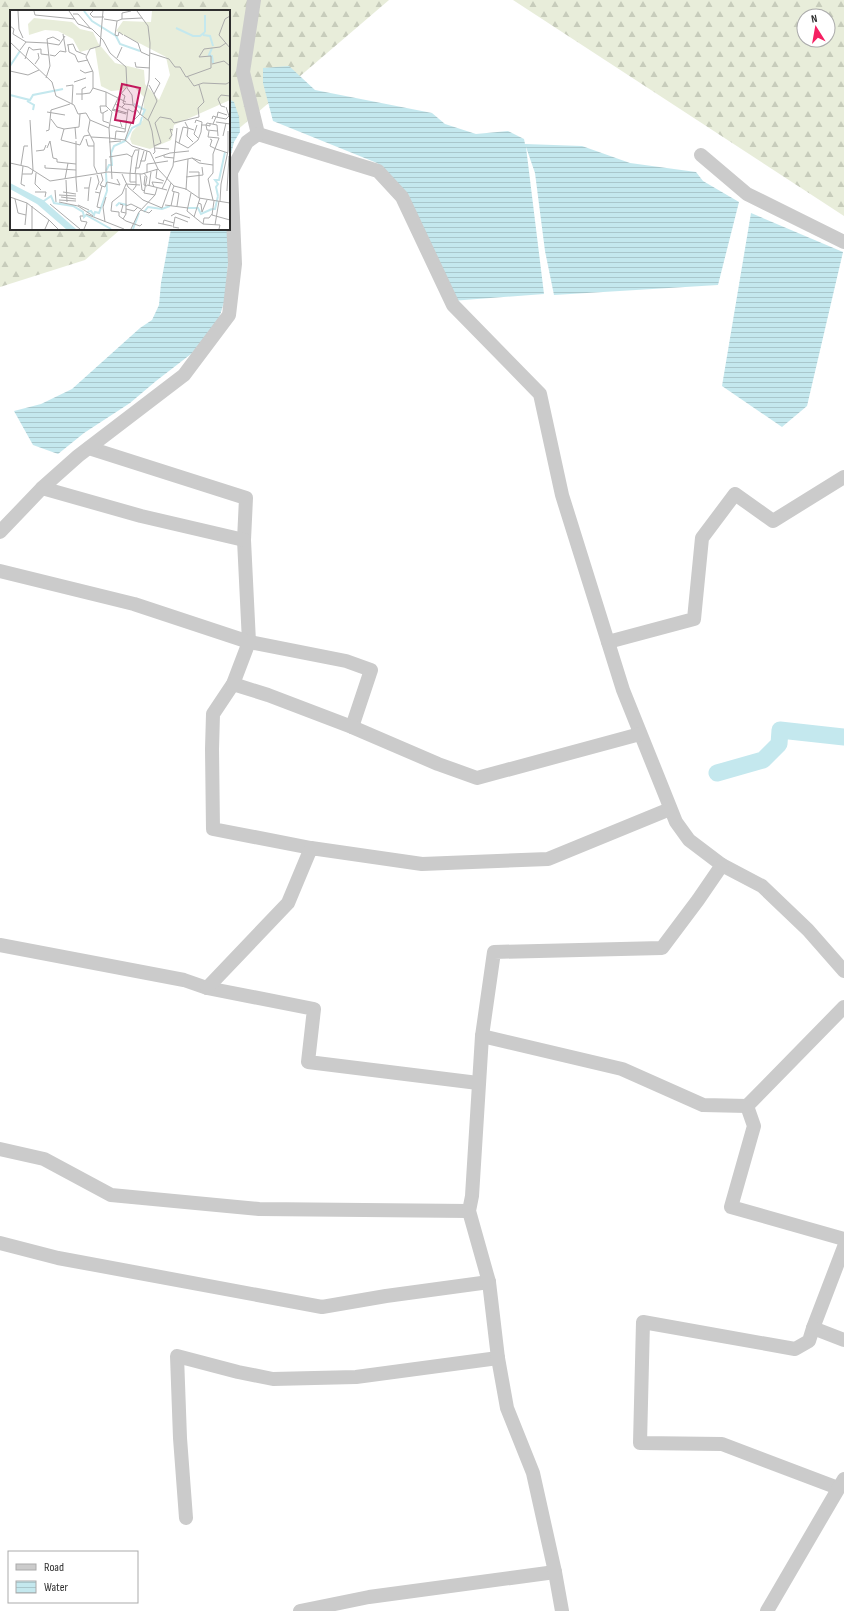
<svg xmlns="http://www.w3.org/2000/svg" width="844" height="1611" font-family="'Sofia Sans Condensed',sans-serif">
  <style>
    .forest { fill: url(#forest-firs); fill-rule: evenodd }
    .water { fill: url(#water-rules) }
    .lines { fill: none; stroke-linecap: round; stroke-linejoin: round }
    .canal { stroke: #c4e8ee; stroke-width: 17 }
    .minor { stroke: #cbcbcb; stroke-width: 14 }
    .inset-river { fill: none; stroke: #c4e8ee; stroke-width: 2 }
    .inset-road { fill: none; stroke: #ababab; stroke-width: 1 }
    .view { fill: #c2185b; fill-opacity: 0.15; stroke: #c2185b; stroke-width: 2 }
    .inset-edge { fill: none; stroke: #2e2e2e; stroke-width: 2 }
  </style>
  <defs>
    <pattern id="forest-firs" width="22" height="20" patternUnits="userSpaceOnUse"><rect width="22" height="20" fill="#e8edda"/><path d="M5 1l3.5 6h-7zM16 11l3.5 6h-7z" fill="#c7ccbb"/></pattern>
    <pattern id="water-rules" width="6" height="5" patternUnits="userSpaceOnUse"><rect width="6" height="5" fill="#c4e8ee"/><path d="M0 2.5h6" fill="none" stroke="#a9c7cc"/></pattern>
  </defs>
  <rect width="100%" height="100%" fill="#fff"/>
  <g class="forest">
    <path d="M 0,0 L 389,0 L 229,137 L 229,11 L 11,11 L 11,229 L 121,229 L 85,260 L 0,287 Z"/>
    <path d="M 513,0 L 844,0 L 844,216 ZM 804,16 L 828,16 L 828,40 L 804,40 Z"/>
  </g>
  <g class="water">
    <path d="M 289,66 L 315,90 L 432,113 L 445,124 L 476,134 L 508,131 L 524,139 L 525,144 L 582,146 L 630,163 L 696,172 L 703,181 L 739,202 L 718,285 L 554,295 L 545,251 L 535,173 L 526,147 L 544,294 L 451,301 L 408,194 L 377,163 L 273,121 L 263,83 L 263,68 Z"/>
    <path d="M 229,99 L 234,102 L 239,117 L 240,132 L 234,142 L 229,162 Z"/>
    <path d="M 751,213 L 843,252 L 807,406 L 782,427 L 722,386 Z"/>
    <path d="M 171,229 L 229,229 L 229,252 L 225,299 L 218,322 L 204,344 L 156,381 L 130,403 L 84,433 L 58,454 L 33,445 L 14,411 L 41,404 L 72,389 L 140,328 L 152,320 L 159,305 L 161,283 Z"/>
  </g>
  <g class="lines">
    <path class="canal" d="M 717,773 L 763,760 L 779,744 L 780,730 L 844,737"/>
    <g class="minor">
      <path d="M 254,0 L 243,72 L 258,134 L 378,171 L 402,197 L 453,305 L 540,394 L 562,495 L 623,690 L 676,822 L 689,840 L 722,865 L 762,886 L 808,930 L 844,971"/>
      <path d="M 701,155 L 747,194 L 844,242"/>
      <path d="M 89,448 L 246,498 L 244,540 L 249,642 L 233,684 L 213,714 L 212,749 L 213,829 L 311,848"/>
      <path d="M 42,488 L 141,516 L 244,540"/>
      <path d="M 0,532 L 42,488 L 78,456 L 184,375 L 229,315 L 235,264 L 231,172 L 247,142 L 258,134"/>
      <path d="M 0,571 L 134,604 L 249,642 L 346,661 L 371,670 L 352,727"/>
      <path d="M 608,642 L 694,619 L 702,538 L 735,494 L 773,521 L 844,477"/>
      <path d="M 233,684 L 268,695 L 352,727 L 438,764 L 477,778 L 640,734"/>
      <path d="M 0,945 L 184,980 L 207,988 L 314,1009 L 308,1062 L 478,1083"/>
      <path d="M 207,988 L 288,903 L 311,848 L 422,864 L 548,859 L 670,809"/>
      <path d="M 482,1036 L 494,952 L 662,948 L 698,900 L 722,865"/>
      <path d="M 747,1106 L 754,1126 L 731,1207 L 844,1239"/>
      <path d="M 0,1149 L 44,1159 L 111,1195 L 259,1209 L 469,1211"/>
      <path d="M 0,1243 L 58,1258 L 322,1307 L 386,1296 L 489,1282"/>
      <path d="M 813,1328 L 844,1247"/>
      <path d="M 838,1488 L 722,1444 L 640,1443 L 643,1322 L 795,1349 L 809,1341 L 813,1328 L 844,1340"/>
      <path d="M 186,1518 L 180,1438 L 177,1356 L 238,1372 L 273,1379 L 356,1377 L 498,1358"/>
      <path d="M 300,1611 L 369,1597 L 555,1572"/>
      <path d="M 562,1611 L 555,1572 L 533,1473 L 507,1408 L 498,1358 L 489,1282 L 469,1211 L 472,1196 L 482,1036 L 622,1069 L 703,1105 L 747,1106 L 844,1007"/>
      <path d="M 767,1611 L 844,1479"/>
    </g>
  </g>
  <g transform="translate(10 10)">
    <rect width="220" height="220" fill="#fff"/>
    <path d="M 142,1 L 220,1 L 220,90 L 164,115 L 161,130 L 140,139 L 122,134 L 120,129 L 122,122 L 133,110 L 134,87 L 122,75 L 112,80 L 101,81 L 91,76 L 85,38 L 70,42 L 63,29 L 48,21 L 35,20 L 19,25 L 18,14 L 24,8 L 62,12 L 70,19 L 83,22 L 88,33 L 105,53 L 134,60 L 135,74 L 149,90 L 160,65 L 156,47 L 106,21 L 113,11 L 141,12 Z" fill="#e8edda"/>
    <path d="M 0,173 L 33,190 L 66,219 L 56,219 L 27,194 L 0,179 Z" fill="#c4e8ee"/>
    <path class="inset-river" d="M 74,1 L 82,11 L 106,26 L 110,34 L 130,41M 195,5 L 195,22M 166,18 L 183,26 L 190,26 L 195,22M 193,25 L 200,26 L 203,36M 202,38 L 199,45 L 202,46 L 203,53M 0,56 L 10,41M 0,85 L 20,90 L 23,85 L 53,79M 17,91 L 24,95 L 23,100M 124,94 L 135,100 L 132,106M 96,161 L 99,155 L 102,155 L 101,143 L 104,136 L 115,131 L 122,118 L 130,114 L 132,107M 96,163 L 97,181M 208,186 L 206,177 L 208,174 L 205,170 L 209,170 L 215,142M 31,193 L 41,186 L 44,193 L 63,196 L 73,202 L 74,207 L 76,205 L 101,219M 106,196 L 109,193 L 117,195M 178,198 L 188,198 L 191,204 L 202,199M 202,199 L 205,199 L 208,186M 77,202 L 81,201 L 84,205 L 85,202 L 89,203 L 97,181M 134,202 L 138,197 L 152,199 L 160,196M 123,219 L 129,203"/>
    <path class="inset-road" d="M 8,1 L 9,19 L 13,28M 24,1 L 25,5 L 65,9M 59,1 L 68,14 L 82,19 L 93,30 L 100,43 L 116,57 L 117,78 L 122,85 L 123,95 L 130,104 L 121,113 L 115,130M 83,1 L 80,4 L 83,7 L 94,7M 93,1 L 90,36 L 80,39 L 76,47 L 83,62 L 83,78 L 96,82 L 96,96 L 102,102 L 99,118 L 102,169M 127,1 L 138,16 L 140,33 L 139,70 L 130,104 L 139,111 L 142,121 L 145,142 L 143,144M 63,4 L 68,4 L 81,19M 220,6 L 215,9 L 209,25 L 220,38M 94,9 L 107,11 L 112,9 L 112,3 L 121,1M 112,9 L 132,8M 107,11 L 105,25 L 108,26 L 109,22 L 113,25M 0,16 L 4,19 L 3,24 L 16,32 L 10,40M 114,25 L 128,33 L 131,42 L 140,46M 0,32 L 42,72 L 46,86 L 64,95 L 68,104 L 76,103 L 80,110 L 78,121 L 84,133 L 84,156 L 87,163M 16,32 L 37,33M 37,33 L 49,35 L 55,26M 57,35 L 63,34 L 66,41 L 76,45M 58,35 L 59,42 L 65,45 L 68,52 L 78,50M 140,43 L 159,49 L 165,57 L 170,57 L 176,67 L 201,58 L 201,46 L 189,47 L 194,39 L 210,37 L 216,33M 40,45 L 45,46 L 50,41 L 56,42 L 53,24M 107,48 L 112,37M 15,49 L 19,37 L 23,40 L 31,39 L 31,44 L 39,45M 125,52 L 126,57 L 140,58M 25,54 L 29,48 L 28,43M 202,54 L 214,51 L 220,56M 70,60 L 75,63 L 83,61M 0,61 L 18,65 L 29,60M 177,66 L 184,76 L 193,73 L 216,74 L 220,72M 36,68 L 40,56 L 37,29 L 43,27 L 50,31M 64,72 L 76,68M 139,75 L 144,84 L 150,73 L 145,68M 56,76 L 63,75 L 62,94M 96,82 L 116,92M 66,84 L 72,84 L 72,79 L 76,77M 112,84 L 115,86 L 113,93 L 115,94M 72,90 L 72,84 L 80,83 L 83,78M 105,94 L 117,100M 112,97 L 115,94 L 123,95M 215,97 L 211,96 L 208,89 L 211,85 L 220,86M 103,99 L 117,103M 98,100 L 93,103 L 93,111 L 99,113M 102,100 L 116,104M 102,101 L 109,86 L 116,78M 37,102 L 55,105M 93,103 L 91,103 L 90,96 L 96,96M 70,104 L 69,117 L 54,119 L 51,130 L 70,135 L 74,126 L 80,125M 189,107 L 188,98 L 194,92 L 189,75M 206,107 L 216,109 L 219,106 L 216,97M 207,107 L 208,102 L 217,105M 41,109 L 47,117 L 54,119M 202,109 L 203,106 L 206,107 L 203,114M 20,110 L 23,160M 80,110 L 99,118M 138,110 L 147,91 L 144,84M 175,112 L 178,118 L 184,120M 206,112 L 220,114M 200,113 L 200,116 L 196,115 L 197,120 L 207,121M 100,115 L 115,119M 187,115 L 184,124 L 188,128M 191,115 L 196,115 L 197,113 L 207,115 L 208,126M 65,117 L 66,129M 112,117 L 110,111 L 117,111M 178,118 L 177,126 L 183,132M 36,121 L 39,120 L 41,100 L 60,94M 199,121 L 198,127 L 209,128 L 203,144 L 203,163 L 198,169 L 203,190M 115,122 L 118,99 L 123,102 L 126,100M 213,126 L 216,113M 81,127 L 99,128M 99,128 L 115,130 L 122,136 L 140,142 L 148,159M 76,129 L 78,136 L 84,136M 159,129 L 162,125 L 160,119 L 163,120M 200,129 L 202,130 L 200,136 L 206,139M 105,130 L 106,121 L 115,122M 165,131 L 178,138M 99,132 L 111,131M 169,133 L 173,117 L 178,118M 144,136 L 151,133 L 145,113 L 150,107 L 161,109 L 164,113 L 189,107M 37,138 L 40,131 L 43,148 L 47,149 L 47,152 L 66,154M 145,138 L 159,139M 178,138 L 188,130 L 191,122 L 192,112 L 186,110 L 185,113M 206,139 L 218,143M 26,141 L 34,140 L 36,135M 154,145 L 154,147 L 164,148M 99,147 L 117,144 L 122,147M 145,148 L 160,143 L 179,141M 182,148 L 189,153 L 203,155M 130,151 L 135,151 L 137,141M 164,152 L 182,148 L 191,151M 0,153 L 18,157 L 40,171 L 98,162 L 132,164 L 148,159 L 164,176 L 176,179 L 189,188 L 220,193M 145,153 L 158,151M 11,155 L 14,136 L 18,136M 35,155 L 35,158 L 66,160M 13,156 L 11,174 L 15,176M 125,158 L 129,158 L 134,141M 147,159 L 146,168 L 154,171M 96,162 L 96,149M 179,162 L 189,162 L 189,188M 26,163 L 25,174 L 31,180M 91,163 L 93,170 L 90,175 L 92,176M 134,163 L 137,167 L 134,183 L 145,185 L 147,178M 137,163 L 137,154 L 145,153M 12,164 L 22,164 L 23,160M 112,164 L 118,177 L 133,190 L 152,198 L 161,173M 125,164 L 129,139M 130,164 L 132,180 L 135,181M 135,166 L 134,175 L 137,176M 176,167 L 193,165 L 192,157M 55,169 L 58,153M 66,169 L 66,131M 66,169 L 67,182M 56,170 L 57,192M 126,172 L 120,172 L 120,164 L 122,147 L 125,140 L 128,140M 116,174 L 112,184 L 102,192 L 101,201 L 109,202 L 109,206 L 116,211 L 130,216 L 132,214M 116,174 L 130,175M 137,175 L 157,180M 139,176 L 141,162M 164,176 L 162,181 L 169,183 L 167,196M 144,177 L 142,172 L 153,173M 74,178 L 79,178 L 81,167M 152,179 L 163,156 L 167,118M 45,180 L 46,192M 86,180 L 89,172 L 87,165M 123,180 L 126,176 L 126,164M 176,180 L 178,149M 217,181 L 219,146M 25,182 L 36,182 L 35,187M 53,182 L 66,184M 85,182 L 90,183 L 92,176 L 95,177 L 97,172 L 110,175 L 107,169M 90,183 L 87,197 L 91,198M 181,183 L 177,201 L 193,214M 49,185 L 66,186M 0,187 L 17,193 L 39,210 L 35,219M 51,187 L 66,189M 5,189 L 8,203 L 16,205 L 15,215M 49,190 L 66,191M 78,191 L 79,178M 204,191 L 202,205 L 220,210M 210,191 L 211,174 L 218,141 L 218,121M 49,192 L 68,196M 188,193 L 191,194 L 192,202 L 197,190M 40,194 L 70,219M 110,194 L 113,195 L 111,202 L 116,203M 68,195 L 79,200M 155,195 L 178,198M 22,196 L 22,219M 68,196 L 83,206M 116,196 L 121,194 L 131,199M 161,196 L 164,182M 116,199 L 124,201 L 128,197M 131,200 L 139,203 L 142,200M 76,204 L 114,219M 202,204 L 199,208 L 194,208 L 193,214 L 210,215 L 209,219M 16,205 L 17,193M 73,206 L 70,206 L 71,211 L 77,212 L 74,219M 161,206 L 166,203 L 180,208M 184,207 L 190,188M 113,209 L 116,204 L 116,178M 39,210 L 48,219M 95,212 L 93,197 L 96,187M 148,213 L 162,216M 164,213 L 165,207 L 178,212M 153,214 L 154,210 L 164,213 L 163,217 L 169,218M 205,215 L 209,191M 121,219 L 129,202 L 145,185"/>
    <path class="view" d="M 112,74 L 130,78 L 123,113 L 105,110 Z"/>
    <rect width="220" height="220" class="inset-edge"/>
  </g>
  <rect x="8" y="1551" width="130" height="52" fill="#ffffff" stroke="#ababab"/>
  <rect x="16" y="1564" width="20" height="6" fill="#cbcbcb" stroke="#ababab"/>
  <text x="44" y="1571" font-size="12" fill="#2e2e2e">Road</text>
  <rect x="16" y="1581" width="20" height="12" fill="url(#water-rules)" stroke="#ababab"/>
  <text x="44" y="1591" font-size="12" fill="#2e2e2e">Water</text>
  <g transform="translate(816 28) rotate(349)"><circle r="19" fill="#ffffff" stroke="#ababab"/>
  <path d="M0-3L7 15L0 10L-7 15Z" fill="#f52062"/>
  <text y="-6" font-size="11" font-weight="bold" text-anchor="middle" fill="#2e2e2e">N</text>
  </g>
</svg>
